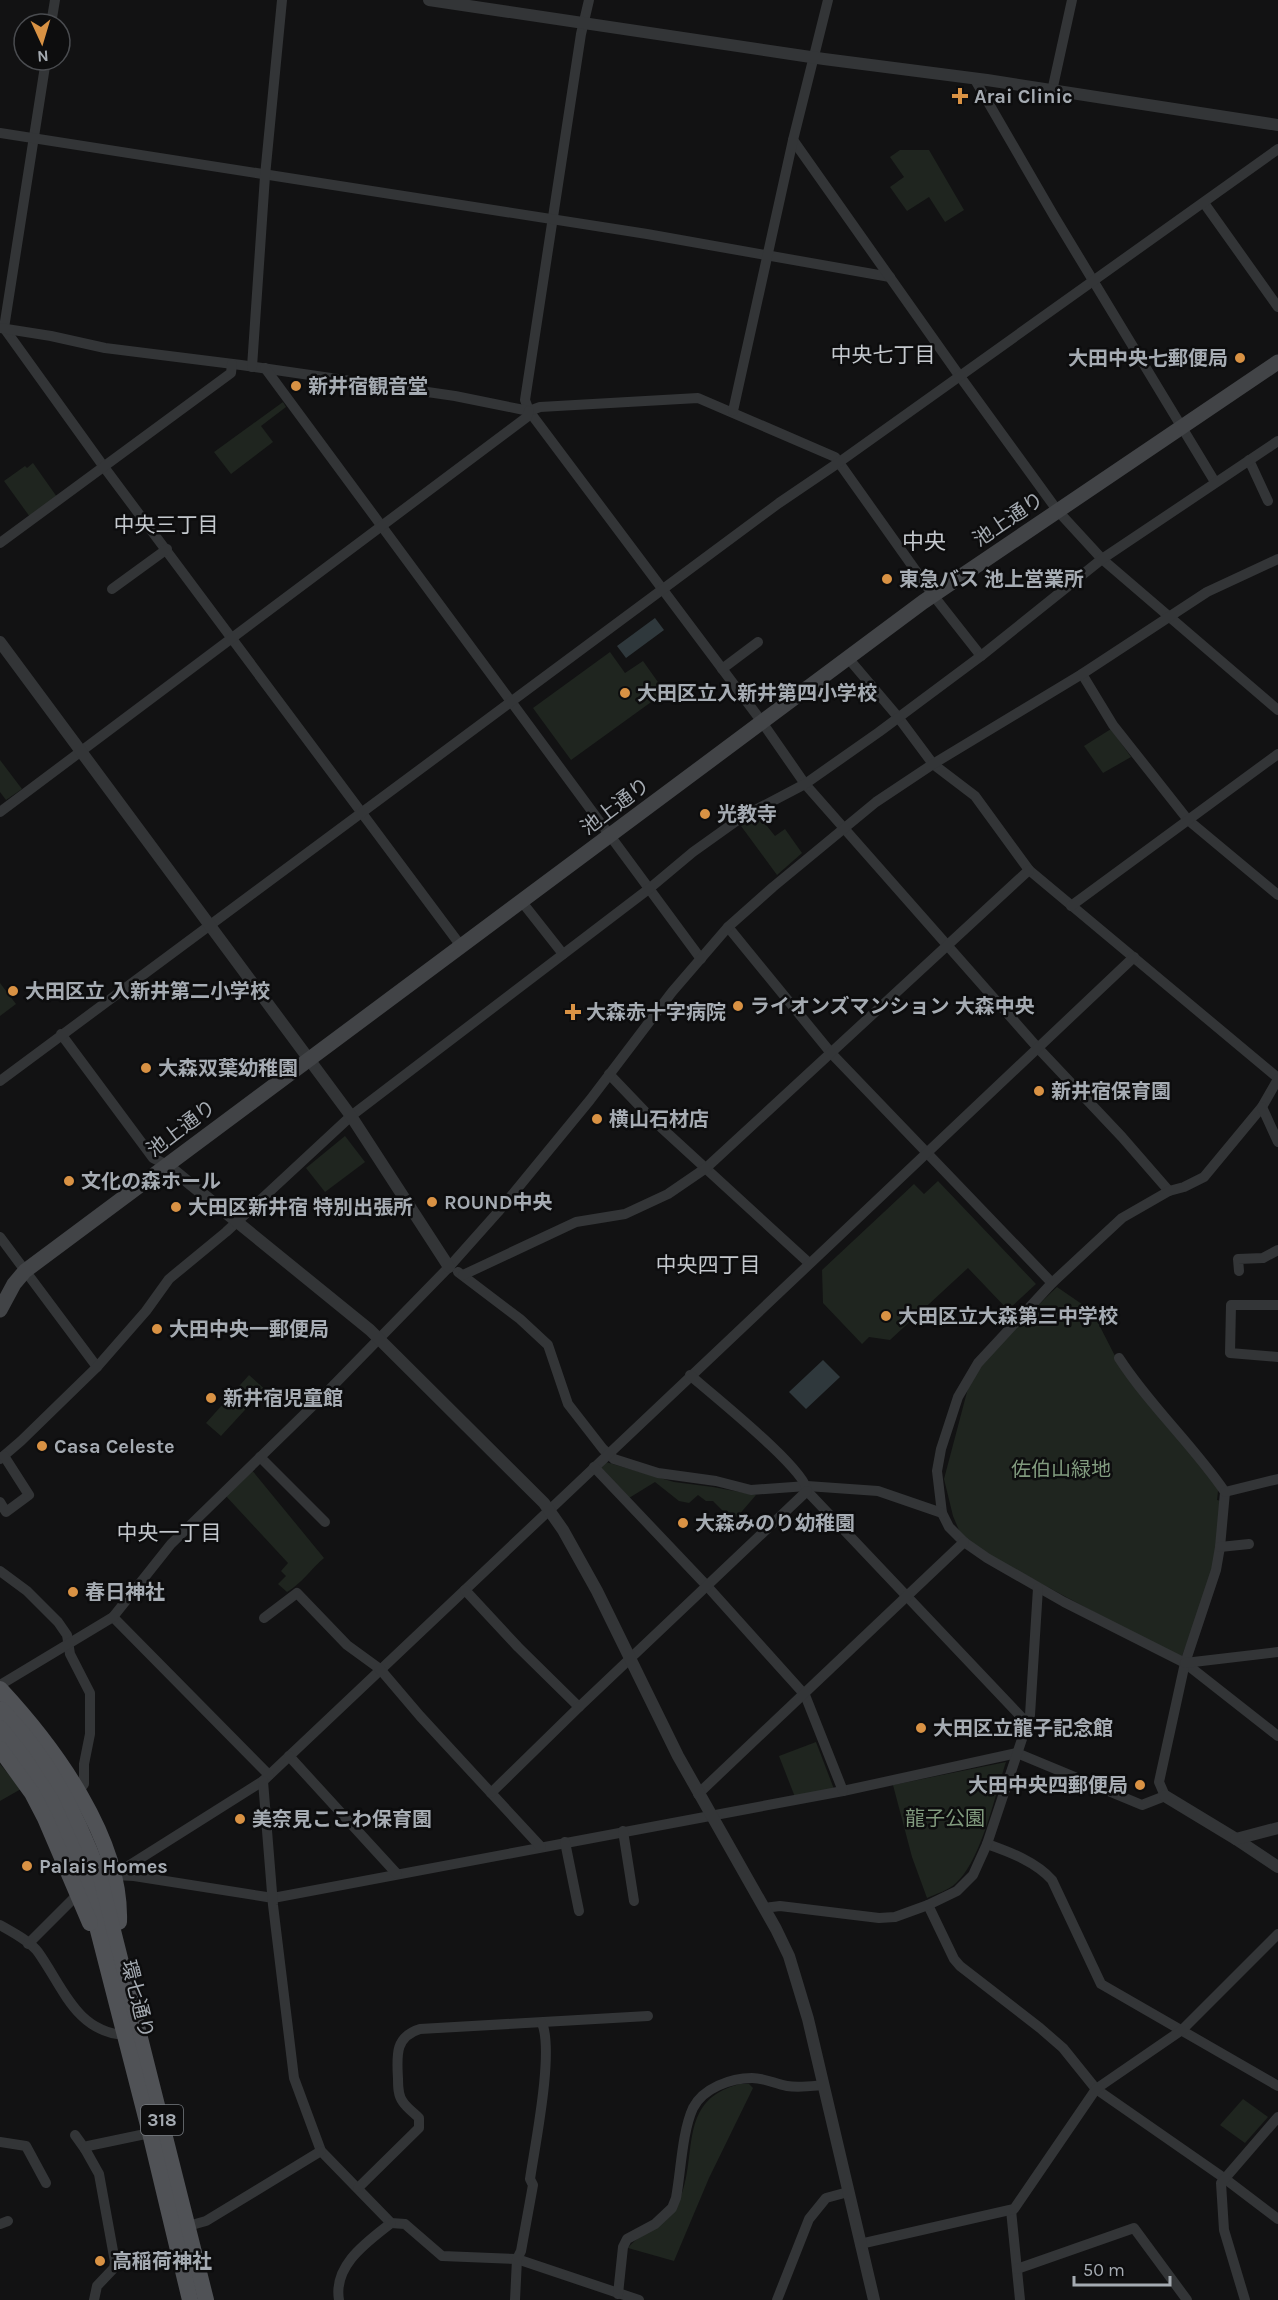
<svg xmlns="http://www.w3.org/2000/svg" width="1278" height="2300" font-family="Karla,'Noto Sans JP',sans-serif">
  <style>
    .green { fill: #1f251f }
    .water { fill: #2f383c }
    .lines { fill: none; stroke-linecap: round; stroke-linejoin: round }
    .minor { stroke: #333537; stroke-width: 10 }
    .tertiary { stroke: #333537; stroke-width: 12 }
    .secondary { stroke: #424447; stroke-width: 15 }
    .primary { stroke: #505256; stroke-width: 16 }
    .poi-dot { fill: #d99244; stroke: #0d0d0e; stroke-width: 2 }
    .labels { text-anchor: middle; stroke-width: 5; stroke-linejoin: round; paint-order: stroke }
    .shield { fill: #0d0d0e; stroke: #777c81; stroke-width: 1.5 }
    .shield-label { font-size: 18px; font-weight: bold; fill: #a5abb2 }
    .poi-label { font-size: 20px; font-weight: bold; fill: #a5abb2; stroke: #0d0d0e; text-anchor: start }
    .street-label { font-size: 20px; fill: #a5abb2; stroke: #0d0d0e }
    .park-label { font-size: 20px; fill: #819b7e; stroke: #0d0d0e }
    .neighbourhood-label { font-size: 21px; fill: #c5c9ce; stroke: #0d0d0e }
    .quarter-label { font-size: 22px; fill: #c5c9ce; stroke: #0d0d0e }
  </style>
  <rect width="100%" height="100%" fill="#121213"/>
  <g class="green">
    <path d="M 900,150 L 929,150 L 964,210 L 945,222 L 929,197 L 907,211 L 890,187 L 904,177 L 890,157 Z"/>
    <path d="M 283,402 L 286,407 L 261,426 L 273,442 L 231,474 L 214,452 Z"/>
    <path d="M 33,463 L 57,497 L 30,517 L 4,481 L 25,466 L 27,468 Z"/>
    <path d="M 610,652 L 625,673 L 643,661 L 665,692 L 571,760 L 533,708 Z"/>
    <path d="M 1111,729 L 1131,757 L 1103,773 L 1084,746 Z"/>
    <path d="M 0,760 L 22,789 L 6,800 L 0,792 Z"/>
    <path d="M 759,816 L 775,836 L 785,829 L 802,853 L 777,875 L 741,826 Z"/>
    <path d="M 0,983 L 16,1004 L 0,1016 Z"/>
    <path d="M 345,1136 L 365,1162 L 325,1192 L 306,1168 Z"/>
    <path d="M 938,1181 L 1036,1284 L 1008,1310 L 968,1268 L 890,1340 L 869,1337 L 862,1344 L 823,1303 L 822,1270 L 914,1184 L 924,1194 Z"/>
    <path d="M 1057,1287 L 1092,1311 L 1114,1354 L 1136,1388 L 1220,1489 L 1218,1491 L 1217,1500 L 1221,1501 L 1213,1570 L 1181,1659 L 964,1542 L 953,1516 L 944,1479 L 972,1373 L 978,1363 Z"/>
    <path d="M 249,1375 L 269,1393 L 260,1403 L 255,1399 L 221,1436 L 206,1423 Z"/>
    <path d="M 606,1462 L 674,1482 L 713,1487 L 756,1495 L 737,1517 L 723,1511 L 713,1501 L 706,1501 L 698,1495 L 689,1503 L 679,1501 L 655,1482 L 629,1498 L 600,1469 Z"/>
    <path d="M 251,1469 L 324,1558 C 311,1569 301,1584 287,1592 L 278,1584 L 286,1576 L 281,1571 L 288,1563 L 225,1495 Z"/>
    <path d="M 816,1742 L 834,1789 L 795,1797 L 779,1756 Z"/>
    <path d="M 1006,1762 C 995,1795 981,1861 956,1883 C 949,1890 936,1894 927,1898 L 912,1857 L 893,1785 Z"/>
    <path d="M 0,1764 L 21,1789 L 0,1801 Z"/>
    <path d="M 740,2084 L 749,2084 L 753,2088 L 709,2178 L 674,2261 L 628,2248 C 640,2232 661,2231 674,2210 C 703,2165 671,2101 740,2084 Z"/>
    <path d="M 1243,2099 L 1268,2117 L 1245,2143 L 1220,2125 Z"/>
  </g>
  <g class="water">
    <path d="M 655,618 L 664,630 L 626,658 L 617,646 Z"/>
    <path d="M 823,1360 L 840,1377 L 806,1409 L 789,1392 Z"/>
  </g>
  <g class="lines">
    <g class="minor">
      <path d="M 589,0 L 581,34 L 525,400 L 529,411 L 762,722 L 805,784 L 1037,1047 L 1122,1137 L 1169,1191"/>
      <path d="M 51,24 L 55,0"/>
      <path d="M 46,60 L 4,328 L 104,467 L 461,946"/>
      <path d="M 974,78 L 1054,216 L 1215,482"/>
      <path d="M 1052,91 L 1072,0"/>
      <path d="M 0,133 L 647,234 L 890,277"/>
      <path d="M 793,140 L 956,371 L 1057,510 L 1102,559 L 1278,710"/>
      <path d="M 1204,203 L 1278,307"/>
      <path d="M 0,328 L 51,336 L 105,348 L 241,365 L 455,396 L 529,411 L 540,407 L 698,398 L 835,457 L 933,595 L 981,656"/>
      <path d="M 252,367 L 265,176 L 282,0"/>
      <path d="M 265,368 L 701,959"/>
      <path d="M 733,411 L 793,140 L 828,0"/>
      <path d="M 1249,460 L 1268,501"/>
      <path d="M 0,543 L 231,373 L 232,364"/>
      <path d="M 112,589 L 167,549"/>
      <path d="M 848,658 L 898,717 L 933,764 L 975,796 L 1029,870 L 1278,1078"/>
      <path d="M 722,669 L 758,642"/>
      <path d="M 1082,674 L 1113,725 L 1188,820 L 1278,895"/>
      <path d="M 0,812 L 527,417 L 529,411"/>
      <path d="M 522,902 L 563,954"/>
      <path d="M 1071,906 L 1278,754"/>
      <path d="M 728,927 L 831,1053 L 1052,1283"/>
      <path d="M 61,1034 L 153,1158 L 167,1165"/>
      <path d="M 609,1074 L 653,1120 L 809,1263"/>
      <path d="M 1278,1079 L 1262,1107 L 1204,1177 L 1184,1187 L 1169,1191 L 1122,1218 L 1052,1283 L 978,1363 L 958,1397 L 941,1449 L 937,1471 L 942,1513 L 949,1527 L 964,1542 L 987,1558 L 1064,1602 L 1185,1663 L 1278,1736"/>
      <path d="M 0,1081 L 779,503 L 838,463 L 1278,149"/>
      <path d="M 1262,1107 L 1278,1142"/>
      <path d="M 0,1237 L 97,1367"/>
      <path d="M 1239,1271 L 1238,1259 L 1263,1258 L 1278,1250"/>
      <path d="M 458,1272 L 520,1319 L 548,1345 L 568,1404 L 603,1449 L 614,1459 L 658,1473 L 716,1481 L 751,1490 L 807,1486 L 878,1491 L 942,1513"/>
      <path d="M 463,1275 L 576,1222 L 625,1214 L 668,1194 L 706,1168 L 1029,870"/>
      <path d="M 1278,1305 L 1231,1305 L 1230,1353 L 1278,1357"/>
      <path d="M 1119,1358 C 1150,1406 1193,1445 1225,1492 L 1220,1547 L 1216,1570 L 1185,1663 L 1159,1782 L 1165,1796 L 1142,1805 L 1017,1753 L 843,1791 L 273,1898 L 134,1876 L 114,1875 L 263,1781 L 1134,957"/>
      <path d="M 690,1375 C 711,1394 806,1469 807,1491 L 1027,1723"/>
      <path d="M 260,1457 L 325,1522"/>
      <path d="M 0,1459 L 21,1441 L 97,1367 L 146,1311 L 169,1279 L 226,1232 L 351,1116 L 650,888 L 693,852 L 742,817 L 805,784 L 879,732 L 981,656 L 1102,559 L 1278,441"/>
      <path d="M 594,1467 L 707,1586 L 805,1695 L 843,1791"/>
      <path d="M 1225,1492 L 1278,1479"/>
      <path d="M 0,1502 L 6,1512 L 29,1495 L 4,1456"/>
      <path d="M 1220,1547 L 1249,1544"/>
      <path d="M 0,1571 L 27,1591 L 58,1622 L 67,1635 L 70,1654 L 90,1693 L 90,1734 L 84,1764 L 84,1784 L 78,1792"/>
      <path d="M 465,1590 L 518,1647 L 579,1707"/>
      <path d="M 113,1617 L 269,1775"/>
      <path d="M 264,1618 L 297,1593 L 347,1645 L 380,1669 L 420,1716 L 541,1847"/>
      <path d="M 1185,1663 L 1278,1652"/>
      <path d="M 0,1685 L 113,1617 L 171,1544 L 326,1393 L 449,1267 L 498,1212 L 590,1100 L 672,992 L 728,927 L 773,887 L 876,802 L 933,764 L 1082,674 L 1207,592 L 1278,559"/>
      <path d="M 289,1756 L 397,1874"/>
      <path d="M 263,1781 L 273,1905 L 294,2078 L 321,2151 L 391,2223 L 405,2224 L 442,2256 L 517,2259 L 639,2300"/>
      <path d="M 491,1793 L 579,1707 L 807,1491"/>
      <path d="M 698,1794 L 964,1542"/>
      <path d="M 623,1831 L 634,1901"/>
      <path d="M 565,1842 L 579,1911"/>
      <path d="M 987,1844 C 1010,1852 1036,1862 1052,1880 L 1101,1984 L 1278,2086"/>
      <path d="M 928,1905 L 954,1959 L 960,1966 L 1040,2028 L 1063,2048 L 1096,2089 L 1224,2178 L 1278,2219"/>
      <path d="M 764,1908 L 780,1906 L 879,1918 L 895,1917 L 928,1905 L 957,1891 L 973,1875 L 987,1844 L 1030,1715 L 1038,1588"/>
      <path d="M 0,1925 C 12,1932 30,1941 38,1952 C 63,1987 76,2032 125,2035"/>
      <path d="M 28,1944 L 77,1895"/>
      <path d="M 75,2135 L 85,2149"/>
      <path d="M 0,2142 L 26,2146 L 46,2183"/>
      <path d="M 358,2188 L 419,2128 L 419,2118 C 414,2113 407,2108 403,2102 C 398,2096 398,2086 398,2079 C 397,2057 394,2037 420,2029 L 648,2016"/>
      <path d="M 1011,2210 L 1020,2300"/>
      <path d="M 0,2224 L 8,2221"/>
      <path d="M 188,2226 L 206,2221 L 321,2151"/>
      <path d="M 860,2244 L 1014,2209 L 1096,2089 L 1182,2030 L 1278,1934"/>
      <path d="M 1017,2269 L 1134,2228 L 1187,2300"/>
      <path d="M 618,2294 L 623,2247 L 627,2239 L 655,2224 L 672,2208 L 676,2198 C 681,2171 682,2132 693,2108 C 703,2088 731,2078 752,2078 C 765,2078 775,2084 787,2086 C 799,2088 812,2086 824,2085"/>
      <path d="M 94,2300 L 97,2286 L 114,2268 L 115,2262 L 99,2174 L 85,2149 L 88,2146 L 150,2133"/>
      <path d="M 339,2300 C 333,2265 367,2242 391,2223"/>
      <path d="M 515,2300 L 517,2259 L 521,2251 L 533,2185 L 530,2179 C 535,2145 554,2052 542,2023"/>
      <path d="M 777,2300 L 809,2219 L 826,2198 L 848,2192"/>
      <path d="M 1245,2300 L 1224,2230 L 1221,2183 L 1278,2117"/>
    </g>
    <g class="tertiary">
      <path d="M 429,0 L 824,59 L 987,80 L 1278,125"/>
      <path d="M 0,642 L 351,1116 L 449,1267"/>
      <path d="M 167,1165 L 370,1330 L 544,1503 L 563,1530 L 597,1591 L 678,1756 L 776,1929 L 789,1956 L 808,2019 L 874,2300"/>
      <path d="M 1165,1796 L 1236,1839 L 1278,1867"/>
      <path d="M 1236,1839 L 1278,1828"/>
    </g>
    <path class="secondary" d="M 0,1310 L 14,1284 L 25,1271 L 923,602 L 1278,362"/>
    <g class="primary">
      <path d="M 0,1689 C 54,1747 122,1839 119,1922"/>
      <path d="M 0,1709 C 47,1755 77,1814 99,1875 L 206,2300"/>
      <path d="M 0,1728 L 23,1757 L 51,1800 L 83,1872 L 150,2133 L 190,2300"/>
      <path d="M 0,1749 L 32,1793 L 45,1818 L 90,1923"/>
    </g>
  </g>
  <g class="poi-dot">
    <path d="M957 87h6v6h6v6h-6v6h-6v-6h-6v-6h6z"/>
    <circle cx="1240" cy="358" r="6"/>
    <circle cx="296" cy="386" r="6"/>
    <circle cx="887" cy="579" r="6"/>
    <circle cx="625" cy="693" r="6"/>
    <circle cx="705" cy="814" r="6"/>
    <circle cx="13" cy="991" r="6"/>
    <circle cx="738" cy="1006" r="6"/>
    <path d="M570 1003h6v6h6v6h-6v6h-6v-6h-6v-6h6z"/>
    <circle cx="146" cy="1068" r="6"/>
    <circle cx="1039" cy="1091" r="6"/>
    <circle cx="597" cy="1119" r="6"/>
    <circle cx="69" cy="1181" r="6"/>
    <circle cx="432" cy="1202" r="6"/>
    <circle cx="176" cy="1207" r="6"/>
    <circle cx="886" cy="1316" r="6"/>
    <circle cx="157" cy="1329" r="6"/>
    <circle cx="211" cy="1398" r="6"/>
    <circle cx="42" cy="1446" r="6"/>
    <circle cx="683" cy="1523" r="6"/>
    <circle cx="73" cy="1592" r="6"/>
    <circle cx="921" cy="1728" r="6"/>
    <circle cx="1140" cy="1785" r="6"/>
    <circle cx="240" cy="1819" r="6"/>
    <circle cx="27" cy="1866" r="6"/>
    <circle cx="100" cy="2261" r="6"/>
  </g>
  <g class="labels">
    <rect class="shield" x="141" y="2105" width="42" height="30" rx="4.5"/>
    <g class="shield-label">
      <text x="162" y="2126">318</text>
    </g>
    <g class="poi-label">
      <text x="974" y="103">Arai Clinic</text>
      <text x="1228" y="365" text-anchor="end">大田中央七郵便局</text>
      <text x="308" y="393">新井宿観音堂</text>
      <text x="899" y="586">東急バス 池上営業所</text>
      <text x="637" y="700">大田区立入新井第四小学校</text>
      <text x="717" y="821">光教寺</text>
      <text x="25" y="998">大田区立 入新井第二小学校</text>
      <text x="750" y="1013">ライオンズマンション 大森中央</text>
      <text x="586" y="1019">大森赤十字病院</text>
      <text x="158" y="1075">大森双葉幼稚園</text>
      <text x="1051" y="1098">新井宿保育園</text>
      <text x="609" y="1126">横山石材店</text>
      <text x="81" y="1188">文化の森ホール</text>
      <text x="444" y="1209">ROUND中央</text>
      <text x="188" y="1214">大田区新井宿 特別出張所</text>
      <text x="898" y="1323">大田区立大森第三中学校</text>
      <text x="169" y="1336">大田中央一郵便局</text>
      <text x="223" y="1405">新井宿児童館</text>
      <text x="54" y="1453">Casa Celeste</text>
      <text x="695" y="1530">大森みのり幼稚園</text>
      <text x="85" y="1599">春日神社</text>
      <text x="933" y="1735">大田区立龍子記念館</text>
      <text x="1128" y="1792" text-anchor="end">大田中央四郵便局</text>
      <text x="252" y="1826">美奈見ここわ保育園</text>
      <text x="39" y="1873">Palais Homes</text>
      <text x="112" y="2268">高稲荷神社</text>
    </g>
    <g class="street-label">
      <text transform="translate(1008 519) rotate(-34)" y="7">池上通り</text>
      <text transform="translate(615 806) rotate(-37)" y="7">池上通り</text>
      <text transform="translate(181 1128) rotate(-37)" y="7">池上通り</text>
      <text transform="translate(138 1999) rotate(76)" y="7">環七通り</text>
    </g>
    <g class="park-label">
      <text x="1061" y="1476">佐伯山緑地</text>
      <text x="945" y="1825">龍子公園</text>
    </g>
    <g class="neighbourhood-label">
      <text x="883" y="362">中央七丁目</text>
      <text x="166" y="532">中央三丁目</text>
      <text x="708" y="1272">中央四丁目</text>
      <text x="169" y="1540">中央一丁目</text>
    </g>
    <g class="quarter-label">
      <text x="924" y="549">中央</text>
    </g>
  </g>
  <g transform="translate(42 42) rotate(176)"><circle r="28" fill="#0d0d0e" stroke="#4a4c50" stroke-width="1.5"/>
  <path d="M0-4.5L10 22L0 15L-10 22Z" fill="#d99244"/>
  <text y="-9" font-size="16" font-weight="bold" text-anchor="middle" fill="#a5abb2">N</text>
  </g>
  <path d="M1074 2276v9h96v-9" fill="none" stroke="#a5abb2" stroke-width="3"/>
  <text x="1083" y="2276" font-size="18" fill="#a5abb2" stroke="#0d0d0e" stroke-width="4.5" paint-order="stroke">50 m</text>
</svg>
